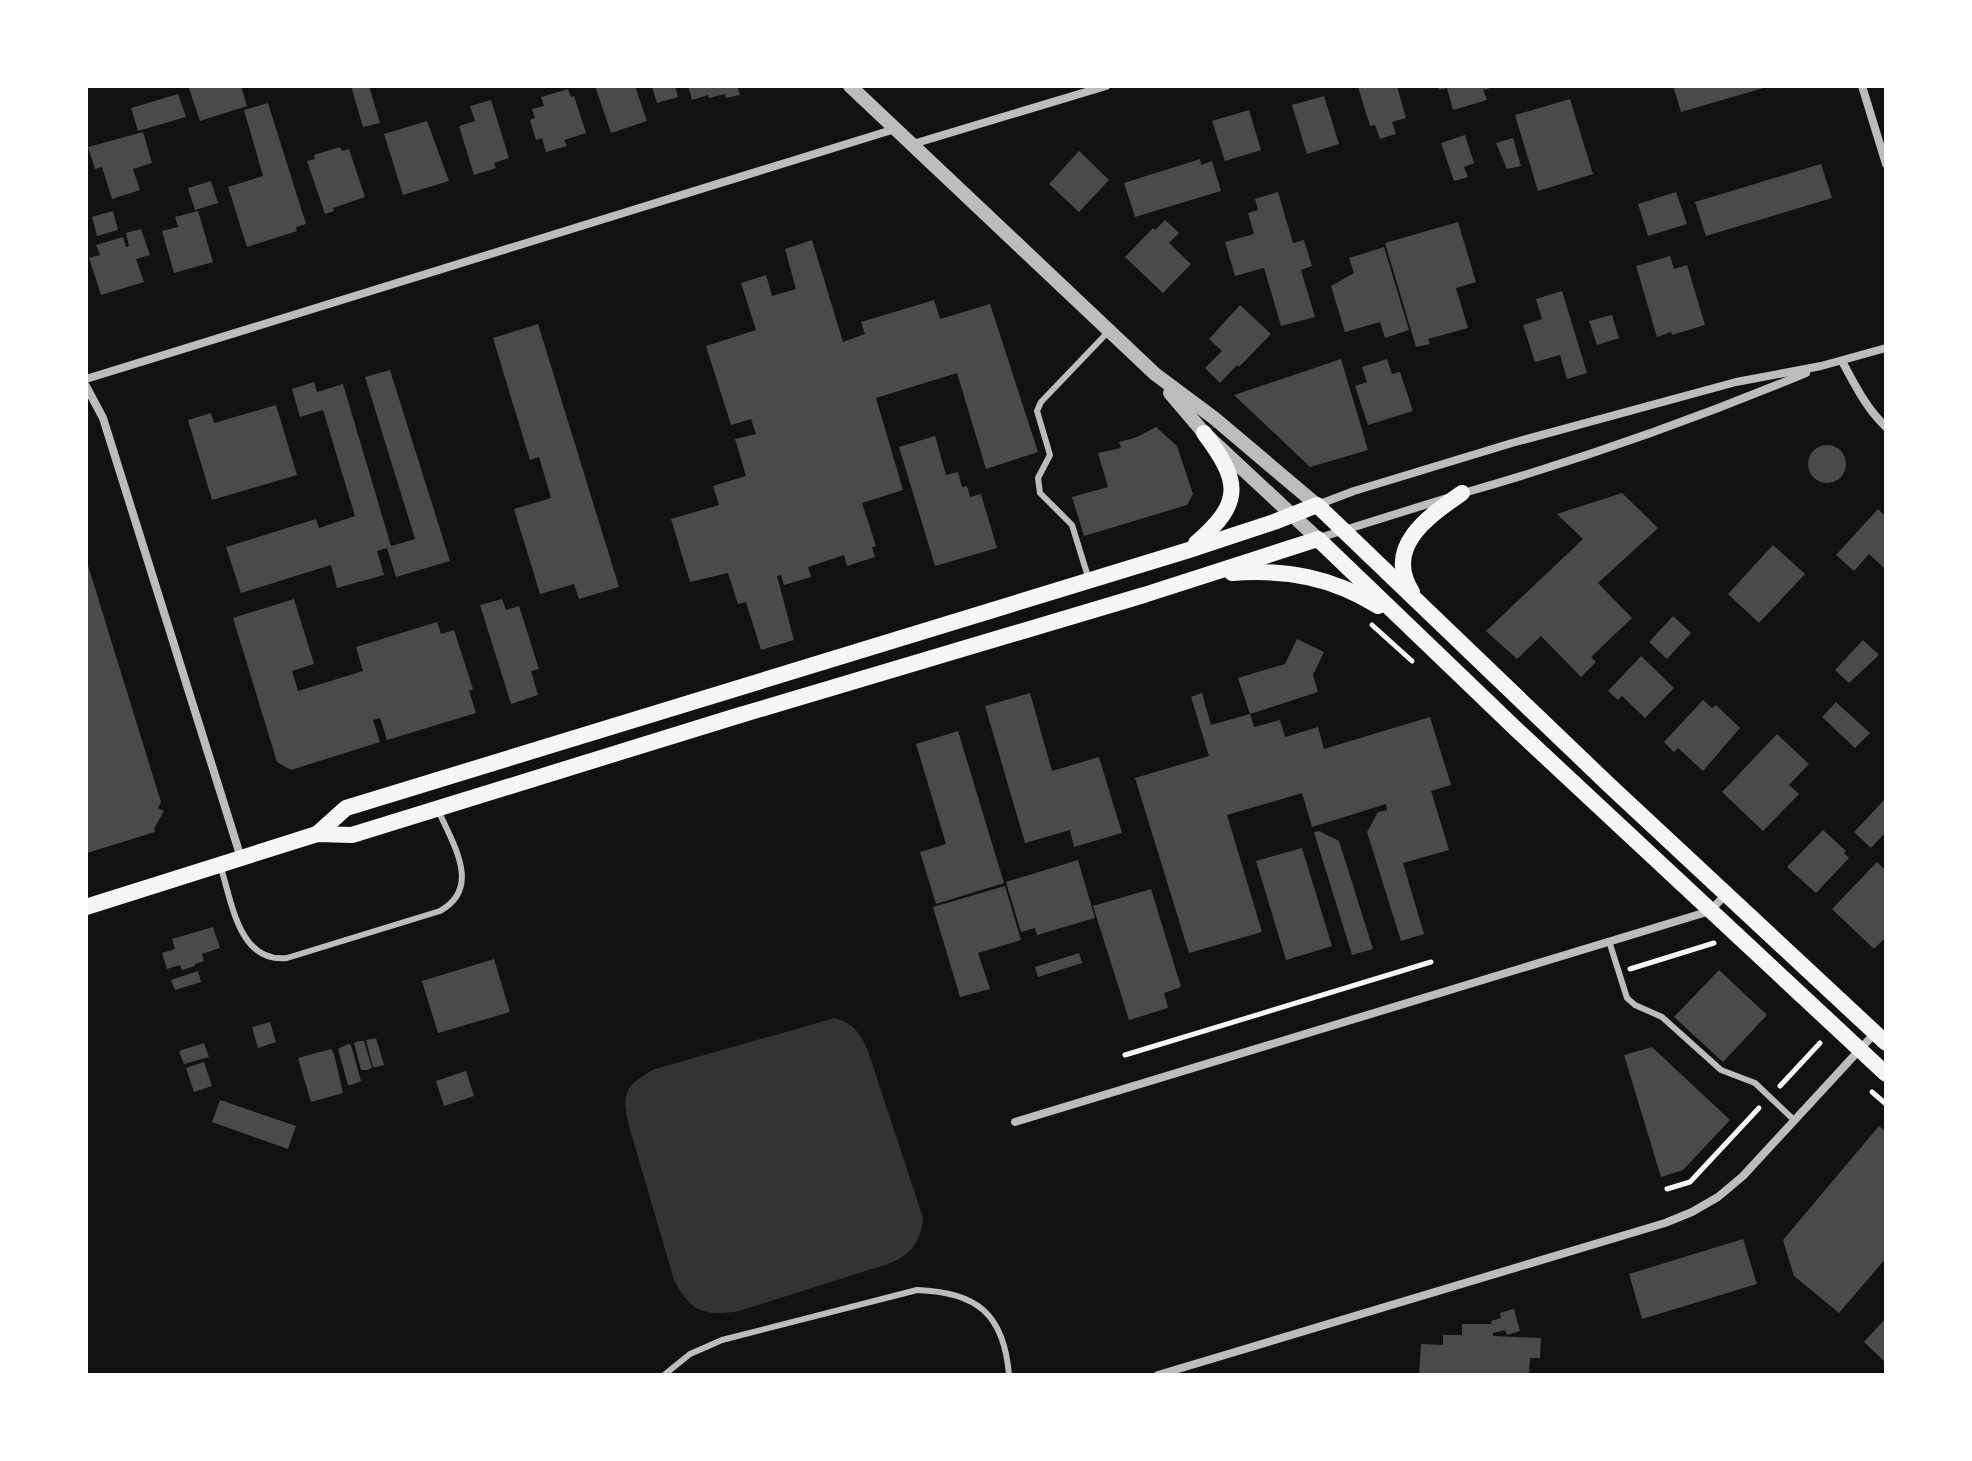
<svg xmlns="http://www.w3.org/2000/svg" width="1972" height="1461" font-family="'PT Sans',sans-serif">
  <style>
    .water { fill: #333 }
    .building { fill: #4a4a4a }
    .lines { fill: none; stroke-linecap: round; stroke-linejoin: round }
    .path { stroke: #f5f5f5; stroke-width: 5 }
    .service { stroke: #bcbcbc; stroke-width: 6 }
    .minor { stroke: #bcbcbc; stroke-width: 8 }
    .tertiary { stroke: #bcbcbc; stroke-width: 14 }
    .secondary { stroke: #f5f5f5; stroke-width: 16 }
  </style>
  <rect width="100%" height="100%" fill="#111"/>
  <path class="water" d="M 835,1018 C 854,1024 860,1033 868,1051 L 923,1218 C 920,1243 911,1255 888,1264 L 739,1311 C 704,1317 690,1311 674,1280 L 629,1126 C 621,1093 625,1085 655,1069 Z"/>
  <g class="building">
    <path d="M 194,86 L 241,86 L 247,106 L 200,121 L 189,88 Z"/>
    <path d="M 351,86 L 369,86 L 380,123 L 363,127 Z"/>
    <path d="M 595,86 L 635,86 L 647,121 L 611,133 Z"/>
    <path d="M 652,86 L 675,86 L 678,97 L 657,103 Z"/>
    <path d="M 688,86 L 737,86 L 740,95 L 726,98 L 725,94 L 709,98 L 708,95 L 692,100 Z"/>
    <path d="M 1360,86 L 1397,86 L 1406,118 L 1392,122 L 1396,134 L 1380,139 L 1375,125 L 1370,126 L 1358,87 Z"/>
    <path d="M 1438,86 L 1488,86 L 1489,89 L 1483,90 L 1487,100 L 1453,110 L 1447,88 L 1439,90 Z"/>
    <path d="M 1673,86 L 1767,86 L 1767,87 L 1681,112 Z"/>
    <path d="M 568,89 L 571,97 L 574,96 L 586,133 L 564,140 L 567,146 L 546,152 L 542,138 L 536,140 L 530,120 L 535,118 L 532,109 L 544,106 L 541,97 Z"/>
    <path d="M 178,94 L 186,117 L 138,131 L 131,108 Z"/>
    <path d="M 1324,96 L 1339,144 L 1307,154 L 1292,105 Z"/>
    <path d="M 1570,99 L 1593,174 L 1538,191 L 1515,115 Z"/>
    <path d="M 491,100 L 509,158 L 494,163 L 496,168 L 474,175 L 459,126 L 475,121 L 470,106 Z"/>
    <path d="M 268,103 L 306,224 L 296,227 L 297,231 L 247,247 L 228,187 L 263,176 L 244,110 Z"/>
    <path d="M 1249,110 L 1261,150 L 1225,161 L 1212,121 Z"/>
    <path d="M 427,121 L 449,181 L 403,195 L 384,134 Z"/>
    <path d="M 143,132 L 152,163 L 133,169 L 140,190 L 112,199 L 102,167 L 95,169 L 88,147 Z"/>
    <path d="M 1465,135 L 1474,163 L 1464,167 L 1468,177 L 1454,181 L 1441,143 Z"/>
    <path d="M 1513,138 L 1521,166 L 1507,169 L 1496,143 Z"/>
    <path d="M 340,147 L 342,151 L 349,149 L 365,197 L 333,208 L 334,211 L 325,214 L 307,161 L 315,159 L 314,155 Z"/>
    <path d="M 1079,151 L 1109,180 L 1079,212 L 1049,184 Z"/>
    <path d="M 1200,159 L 1201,165 L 1212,161 L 1221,191 L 1135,217 L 1124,183 Z"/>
    <path d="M 1821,164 L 1832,198 L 1706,236 L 1695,202 Z"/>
    <path d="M 211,181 L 218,203 L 195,210 L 188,188 Z"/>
    <path d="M 1278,192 L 1293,243 L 1304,240 L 1312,266 L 1301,270 L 1315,317 L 1281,326 L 1264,268 L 1235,276 L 1225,242 L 1254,234 L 1248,213 L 1258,210 L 1255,199 Z"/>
    <path d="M 1676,192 L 1687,224 L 1648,236 L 1638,204 Z"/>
    <path d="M 113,211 L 118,230 L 97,236 L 92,217 Z"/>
    <path d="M 198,211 L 213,262 L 174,273 L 162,231 L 178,227 L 175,217 Z"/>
    <path d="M 1165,220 L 1179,233 L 1169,243 L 1191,264 L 1163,293 L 1125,257 L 1153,228 L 1155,230 Z"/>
    <path d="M 1458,222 L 1476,282 L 1456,288 L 1468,328 L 1428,339 L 1430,344 L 1416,347 L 1385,243 Z"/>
    <path d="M 141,229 L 150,255 L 136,259 L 144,282 L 101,295 L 89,258 L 100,255 L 96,245 L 123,237 L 126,247 L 129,246 L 126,233 Z"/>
    <path d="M 812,240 L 843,342 L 865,334 L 861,322 L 934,300 L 940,319 L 990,304 L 1038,452 L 986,469 L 957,373 L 876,398 L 903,490 L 862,503 L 876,546 L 872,547 L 875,557 L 847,566 L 844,555 L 808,567 L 811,577 L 784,585 L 781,575 L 777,576 L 794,640 L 761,650 L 746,602 L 738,604 L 728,573 L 690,582 L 671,519 L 719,505 L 713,486 L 746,476 L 735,439 L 756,434 L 751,419 L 731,425 L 706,346 L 756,330 L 741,283 L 766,275 L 772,296 L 796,289 L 785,249 Z"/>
    <path d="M 1384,247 L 1409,330 L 1385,338 L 1380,322 L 1345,332 L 1331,286 L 1354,273 L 1349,258 Z"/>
    <path d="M 1670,256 L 1674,269 L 1687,265 L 1705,325 L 1672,335 L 1671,332 L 1657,337 L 1636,266 Z"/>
    <path d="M 1562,291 L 1587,373 L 1567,379 L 1560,355 L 1535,362 L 1523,325 L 1542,319 L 1536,299 Z"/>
    <path d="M 1240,305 L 1271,334 L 1239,367 L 1237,365 L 1220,383 L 1205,368 L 1222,351 L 1209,339 Z"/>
    <path d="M 1612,315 L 1619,338 L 1597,345 L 1589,321 Z"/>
    <path d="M 538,324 L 619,587 L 579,599 L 574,584 L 540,594 L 514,509 L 551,498 L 539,457 L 530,460 L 493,338 Z"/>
    <path d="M 1341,359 L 1368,450 L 1310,467 L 1234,395 Z"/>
    <path d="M 1387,359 L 1392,374 L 1400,372 L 1413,411 L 1368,425 L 1355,386 L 1367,382 L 1362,367 Z"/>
    <path d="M 390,370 L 450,561 L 396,577 L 387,548 L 377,551 L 384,575 L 337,588 L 331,565 L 241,593 L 226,547 L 316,519 L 319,528 L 355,516 L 323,410 L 300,417 L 292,389 L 314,382 L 317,392 L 343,384 L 391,546 L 415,539 L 365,377 Z"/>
    <path d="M 276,405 L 297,475 L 212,500 L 188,420 L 211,413 L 214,423 Z"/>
    <path d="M 1156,427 L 1177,446 L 1193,494 L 1187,505 L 1084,536 L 1072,497 L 1108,487 L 1098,453 L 1121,448 L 1119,442 L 1135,438 Z"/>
    <path d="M 935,436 L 946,475 L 958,472 L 962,487 L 967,486 L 970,497 L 981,494 L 997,548 L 935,566 L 899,447 Z"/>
    <circle cx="1827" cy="464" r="19"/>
    <path d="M 1622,493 L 1658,528 L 1598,583 L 1632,618 L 1591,657 L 1596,662 L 1581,677 L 1541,636 L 1517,659 L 1486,631 L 1583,539 L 1557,514 Z"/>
    <path d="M 1878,509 L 1886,517 L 1886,566 L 1884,568 L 1869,554 L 1854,571 L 1836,555 Z"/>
    <path d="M 1773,545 L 1805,574 L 1759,623 L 1728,594 Z"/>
    <path d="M 86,559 L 161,802 L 158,808 L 164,811 L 154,829 L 155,832 L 87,853 Z"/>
    <path d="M 294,599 L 314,664 L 292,671 L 298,691 L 363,671 L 356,647 L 437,622 L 441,634 L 454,630 L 473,689 L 469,691 L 476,713 L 387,740 L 380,718 L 373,720 L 380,742 L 291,770 L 277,762 L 233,618 Z"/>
    <path d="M 502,599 L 506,610 L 519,606 L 539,669 L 531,671 L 538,695 L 511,704 L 480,605 Z"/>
    <path d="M 1673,616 L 1691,633 L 1667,659 L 1649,642 Z"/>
    <path d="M 1297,639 L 1324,652 L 1313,675 L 1318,692 L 1250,714 L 1238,678 L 1285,664 Z"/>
    <path d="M 1863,640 L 1879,655 L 1849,683 L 1835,670 Z"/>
    <path d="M 1641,656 L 1674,688 L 1645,718 L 1622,696 L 1618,700 L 1608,691 Z"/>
    <path d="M 1030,693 L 1052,771 L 1099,757 L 1122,833 L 1074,847 L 1070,830 L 1025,843 L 985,706 Z"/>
    <path d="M 1202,693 L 1211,725 L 1250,714 L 1254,727 L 1280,720 L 1285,737 L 1318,727 L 1324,749 L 1430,717 L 1451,785 L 1431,791 L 1449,850 L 1403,863 L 1424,934 L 1401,941 L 1367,832 L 1378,812 L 1387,810 L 1386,804 L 1312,827 L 1302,793 L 1227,815 L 1262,932 L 1189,953 L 1135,778 L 1209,756 L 1191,697 Z"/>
    <path d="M 1703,700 L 1712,708 L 1716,705 L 1740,728 L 1703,771 L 1678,748 L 1674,752 L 1664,742 Z"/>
    <path d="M 1836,702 L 1870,733 L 1855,748 L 1822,717 Z"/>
    <path d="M 958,731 L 1004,883 L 936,904 L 920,852 L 946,844 L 916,744 Z"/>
    <path d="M 1777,734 L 1809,764 L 1789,785 L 1799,794 L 1763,831 L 1722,792 Z"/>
    <path d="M 1886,798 L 1886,832 L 1871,848 L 1854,832 Z"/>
    <path d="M 1823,830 L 1846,851 L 1844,853 L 1849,858 L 1816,893 L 1787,867 Z"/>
    <path d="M 1319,831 L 1339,841 L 1373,949 L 1352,955 L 1314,832 Z"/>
    <path d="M 1302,848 L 1332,946 L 1286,960 L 1256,861 Z"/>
    <path d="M 1078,860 L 1095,918 L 1037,935 L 1035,928 L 1021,932 L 1006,882 Z"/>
    <path d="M 1877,862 L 1886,871 L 1886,937 L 1874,949 L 1832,909 Z"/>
    <path d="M 1005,886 L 1021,940 L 978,953 L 990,989 L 960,997 L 933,907 Z"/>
    <path d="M 1151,889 L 1181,987 L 1164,993 L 1168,1008 L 1129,1020 L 1093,906 Z"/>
    <path d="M 213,927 L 220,948 L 202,954 L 204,961 L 195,964 L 195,966 L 182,970 L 180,965 L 167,969 L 162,953 L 175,949 L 172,939 Z"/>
    <path d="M 1079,953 L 1082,963 L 1038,977 L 1035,967 Z"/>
    <path d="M 494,959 L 510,1012 L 438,1033 L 422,981 Z"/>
    <path d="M 1719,970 L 1767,1015 L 1723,1062 L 1674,1017 Z"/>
    <path d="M 198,971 L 201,982 L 175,990 L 171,980 Z"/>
    <path d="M 270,1022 L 276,1042 L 258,1048 L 252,1027 Z"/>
    <path d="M 376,1038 L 384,1065 L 376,1067 L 373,1067 L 366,1040 Z"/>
    <path d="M 359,1041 L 364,1041 L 372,1068 L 367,1070 L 361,1070 L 354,1043 Z"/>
    <path d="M 204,1043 L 209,1057 L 184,1064 L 179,1051 Z"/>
    <path d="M 348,1044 L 351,1045 L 361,1081 L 351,1085 L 348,1085 L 338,1049 Z"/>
    <path d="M 1652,1047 L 1730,1120 L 1683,1170 L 1661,1177 L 1624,1055 Z"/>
    <path d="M 331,1049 L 334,1054 L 343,1093 L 311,1102 L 298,1058 Z"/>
    <path d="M 204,1062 L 212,1086 L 194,1092 L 186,1068 Z"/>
    <path d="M 466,1071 L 474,1096 L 444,1106 L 436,1081 Z"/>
    <path d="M 220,1100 L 296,1126 L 288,1149 L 212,1122 Z"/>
    <path d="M 1879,1126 L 1886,1132 L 1886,1258 L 1839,1313 L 1794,1276 L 1783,1240 Z"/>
    <path d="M 1743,1239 L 1757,1284 L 1642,1319 L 1629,1274 Z"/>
    <path d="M 1514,1309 L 1520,1331 L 1507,1335 L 1505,1330 L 1493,1333 L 1493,1336 L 1541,1338 L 1540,1358 L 1530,1358 L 1529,1375 L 1419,1375 L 1421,1344 L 1443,1345 L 1443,1335 L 1462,1335 L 1462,1324 L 1492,1324 L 1491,1321 L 1501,1318 L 1500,1313 Z"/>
    <path d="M 1886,1318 L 1886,1363 L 1864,1342 Z"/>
  </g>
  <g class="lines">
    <g class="path">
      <path d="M 1372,625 L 1412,661"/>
      <path d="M 1630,969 L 1714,943"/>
      <path d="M 1125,1055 L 1431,962"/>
      <path d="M 1780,1086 L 1820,1043"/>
      <path d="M 1872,1092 L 1886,1104"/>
      <path d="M 1667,1189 L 1690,1182 L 1759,1108"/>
    </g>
    <g class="service">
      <path d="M 1089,580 L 1072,525 L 1040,493 L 1038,478 L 1050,455 L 1037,411 L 1041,402 L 1108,332"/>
      <path d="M 220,865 C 232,901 238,963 287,958 L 440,911 C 482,888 453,844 439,812"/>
      <path d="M 1609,941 L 1627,998 L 1635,1005 L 1662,1017 L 1721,1070 L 1755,1083 L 1794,1120"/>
      <path d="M 664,1375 L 690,1354 L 722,1340 L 917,1290 C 977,1292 1004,1314 1009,1375"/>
    </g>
    <g class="minor">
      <path d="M 1862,86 L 1886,164"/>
      <path d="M 913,144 L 1106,86"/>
      <path d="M 1842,361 C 1855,385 1866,408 1886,427"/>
      <path d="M 86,379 L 895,129"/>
      <path d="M 86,386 L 103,418 L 241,858"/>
      <path d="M 1460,494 C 1577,461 1693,420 1806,373"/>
      <path d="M 1317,505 L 1354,491 L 1512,443 L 1736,382 L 1821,366 L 1886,348"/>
      <path d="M 1319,538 L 1447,498"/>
      <path d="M 1015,1122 L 1710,911 L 1726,894"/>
      <path d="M 1158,1375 L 1665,1223 L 1692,1212 L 1718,1197 L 1743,1176 L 1875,1033"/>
    </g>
    <g class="tertiary">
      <path d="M 850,86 L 1155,374 L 1214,418 L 1317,505"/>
      <path d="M 1170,393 L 1204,433 L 1318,539"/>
    </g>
    <g class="secondary">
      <path d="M 1196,543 C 1244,502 1240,481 1204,433"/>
      <path d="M 1232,573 C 1285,569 1332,577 1378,606"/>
      <path d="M 1412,592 C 1383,547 1429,516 1462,493"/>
      <path d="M 317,834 L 346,808 L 1189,550 L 1274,522 L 1317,505 L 1608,784 L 1886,1043"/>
      <path d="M 86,907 L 317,834 L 352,835 L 737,716 L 1144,595 L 1318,539 L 1517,730 L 1886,1074"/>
    </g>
  </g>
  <rect width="1972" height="1461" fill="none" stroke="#ffffff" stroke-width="176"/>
</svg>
